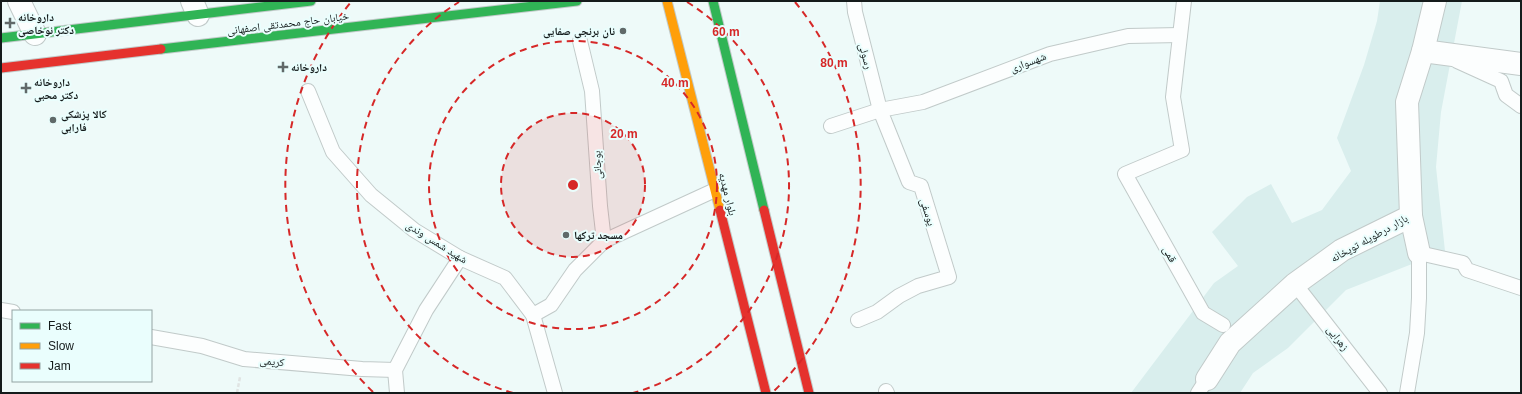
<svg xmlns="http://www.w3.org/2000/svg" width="1522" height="394" font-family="Helvetica,'Noto Naskh Arabic',sans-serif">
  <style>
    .built { fill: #d9eeed }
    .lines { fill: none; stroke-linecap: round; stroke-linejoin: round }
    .lane-casing { stroke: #c1cac9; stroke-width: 16 }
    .street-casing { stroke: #c1cac9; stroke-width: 24 }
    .fast-casing { stroke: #c1cac9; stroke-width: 11 }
    .slow-casing { stroke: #c1cac9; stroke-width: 11 }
    .jam-casing { stroke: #c1cac9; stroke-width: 11 }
    .path { stroke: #e0e4e3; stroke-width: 2.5; stroke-dasharray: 4 2; stroke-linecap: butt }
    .lane { stroke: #fcfefe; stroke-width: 14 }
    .street { stroke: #fcfefe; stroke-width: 22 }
    .fast { stroke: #30b455; stroke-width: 9 }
    .slow { stroke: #ff9f0a; stroke-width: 9 }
    .jam { stroke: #e5322d; stroke-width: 9 }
    .ring { fill: none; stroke: #d62828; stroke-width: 2; stroke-dasharray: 7 5 }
    .poi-dot { fill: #606969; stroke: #eafefd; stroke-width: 1.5 }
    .labels { text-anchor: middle; stroke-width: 4; stroke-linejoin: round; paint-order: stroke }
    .poi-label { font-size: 11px; font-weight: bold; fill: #141b1b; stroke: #eafefd; text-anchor: start }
    .street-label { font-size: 11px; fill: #141b1b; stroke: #eafefd }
    .centre { fill: #d62828; stroke: #eafefd; stroke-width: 2 }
    .ring-label { font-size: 12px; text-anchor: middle; font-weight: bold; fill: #d62828; stroke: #eafefd; stroke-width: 4; stroke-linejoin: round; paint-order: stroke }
  </style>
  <rect width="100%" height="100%" fill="#eefaf9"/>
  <path class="built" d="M 1380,1 L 1462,1 L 1441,112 L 1436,167 L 1445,251 L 1346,290 L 1288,348 L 1253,373 L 1240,393 L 1131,393 L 1214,283 L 1238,266 L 1212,232 L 1247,197 L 1271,184 L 1292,223 L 1322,210 L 1351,171 L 1337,138 L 1364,65 L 1377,21 Z"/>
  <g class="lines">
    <g class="lane-casing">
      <g id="lane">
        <path d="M 854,1 L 855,12 L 880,110 L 909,182 L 921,186 L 949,277 L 918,286 L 899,296 L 877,312 L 858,320"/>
        <path d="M 1184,1 L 1173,97 L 1182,150 L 1125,174 L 1203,313 L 1223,325"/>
        <path d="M 580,41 L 592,91 L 600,206 L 604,241"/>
        <path d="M 1457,61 L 1501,81 L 1506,95 L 1521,106"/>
        <path d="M 308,91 L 333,152 L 371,195 L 414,230 L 460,258 L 505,278 L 533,315 L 555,393"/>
        <path d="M 831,126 L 880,110 L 923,102 L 1050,54 L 1128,36 L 1180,35"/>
        <path d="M 1295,284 L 1380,393"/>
        <path d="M 1,310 L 13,312"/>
        <path d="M 533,315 L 551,305 L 575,270 L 604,241 L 715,190"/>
        <path d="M 151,337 L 202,346 L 244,359 L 362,369 L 395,370"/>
        <path d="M 886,391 L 887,393"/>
        <path d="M 397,393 L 395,370 L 426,310 L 460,258"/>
        <path d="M 1198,393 L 1207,379"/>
        <path d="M 1407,393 L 1417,333 L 1419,298 L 1419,253 L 1463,263 L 1467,270 L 1521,288"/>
      </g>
    </g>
    <g class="street-casing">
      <g id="street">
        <path d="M 19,1 L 35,34"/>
        <path d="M 192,1 L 198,15"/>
        <path d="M 1423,51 L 1521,64"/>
        <path d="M 1411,216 L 1419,253"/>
        <path d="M 1207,379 L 1230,343 L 1295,284 L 1342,250 L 1411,216 L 1407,102 L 1423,51 L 1435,1"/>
      </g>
    </g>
    <g class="fast-casing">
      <g id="fast">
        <path d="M 713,1 L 764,210"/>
        <path d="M 1,38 L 311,1"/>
        <path d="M 161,49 L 577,1"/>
      </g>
    </g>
    <g class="slow-casing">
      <path id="slow" d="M 667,1 L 720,210"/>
    </g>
    <g class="jam-casing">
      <g id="jam">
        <path d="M 1,68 L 161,49"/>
        <path d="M 720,210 L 766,393"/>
        <path d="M 764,210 L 809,393"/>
      </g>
    </g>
    <path class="path" d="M 237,393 L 240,377"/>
    <use href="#lane" class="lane"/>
    <use href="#street" class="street"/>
    <use href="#fast" class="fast"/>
    <use href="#slow" class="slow"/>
    <use href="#jam" class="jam"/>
  </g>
  <circle cx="573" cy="185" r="72" fill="#d62828" fill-opacity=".12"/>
  <g class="ring">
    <circle cx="573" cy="185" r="72"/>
    <circle cx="573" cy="185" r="144"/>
    <path d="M513 393A216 216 0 0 1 459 2M687 2A216 216 0 0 1 633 393"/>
    <path d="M373 392A288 288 0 0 1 351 2M795 2A288 288 0 0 1 773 392"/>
  </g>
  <g class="poi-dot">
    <path d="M8 17h4v4h4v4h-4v4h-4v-4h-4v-4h4z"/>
    <circle cx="623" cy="31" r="4"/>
    <path d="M281 61h4v4h4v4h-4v4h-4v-4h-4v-4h4z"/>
    <path d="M24 82h4v4h4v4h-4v4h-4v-4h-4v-4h4z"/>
    <circle cx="53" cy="120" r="4"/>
    <circle cx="566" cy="235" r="4"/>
  </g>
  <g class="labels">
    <g class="poi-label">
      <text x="18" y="21">داروخانه<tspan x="18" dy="13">دکتر نوخاصی</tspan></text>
      <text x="615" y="35" text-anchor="end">نان برنجی صفایی</text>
      <text x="291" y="71">داروخانه</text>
      <text x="34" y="86">داروخانه<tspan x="34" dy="13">دکتر محبی</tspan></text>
      <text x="61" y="118">کالا پزشکی<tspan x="61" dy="13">فارابی</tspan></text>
      <text x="574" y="239">مسجد ترکها</text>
    </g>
    <g class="street-label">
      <text transform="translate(288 23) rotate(-7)" y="4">خیابان حاج محمدتقی اصفهانی</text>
      <text transform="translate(866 56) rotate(75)" y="4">رسولی</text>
      <text transform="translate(1028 62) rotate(-21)" y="4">شهسواری</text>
      <text transform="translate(597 165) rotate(-93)" y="4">بوجانی</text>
      <text transform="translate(728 194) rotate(76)" y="4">بلوار مهدیه</text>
      <text transform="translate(928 212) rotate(73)" y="4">یوسفی</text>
      <text transform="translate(1369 238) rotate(-29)" y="4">بازار درطویله توپخانه</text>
      <text transform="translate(437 242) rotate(32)" y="4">شهید شمس وندی</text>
      <text transform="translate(1170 254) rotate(61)" y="4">قمی</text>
      <text transform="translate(1338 338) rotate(52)" y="4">زهرایی</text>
      <text transform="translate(272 361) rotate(5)" y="4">کریمی</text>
    </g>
  </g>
  <circle cx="573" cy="185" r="6" class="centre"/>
  <g class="ring-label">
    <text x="726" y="36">60 m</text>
    <text x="834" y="67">80 m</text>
    <text x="675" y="87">40 m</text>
    <text x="624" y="138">20 m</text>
  </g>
  <rect width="1522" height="394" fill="none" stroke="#141b1b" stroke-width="4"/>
  <rect x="12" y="310" width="140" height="72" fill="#eafefd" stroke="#94a3a3"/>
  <rect x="20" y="323" width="20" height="6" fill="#30b455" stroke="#94a3a3"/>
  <text x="48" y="330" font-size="12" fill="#141b1b">Fast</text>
  <rect x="20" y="343" width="20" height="6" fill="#ff9f0a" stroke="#94a3a3"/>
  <text x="48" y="350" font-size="12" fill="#141b1b">Slow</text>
  <rect x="20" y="363" width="20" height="6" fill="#e5322d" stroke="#94a3a3"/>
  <text x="48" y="370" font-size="12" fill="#141b1b">Jam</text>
</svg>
